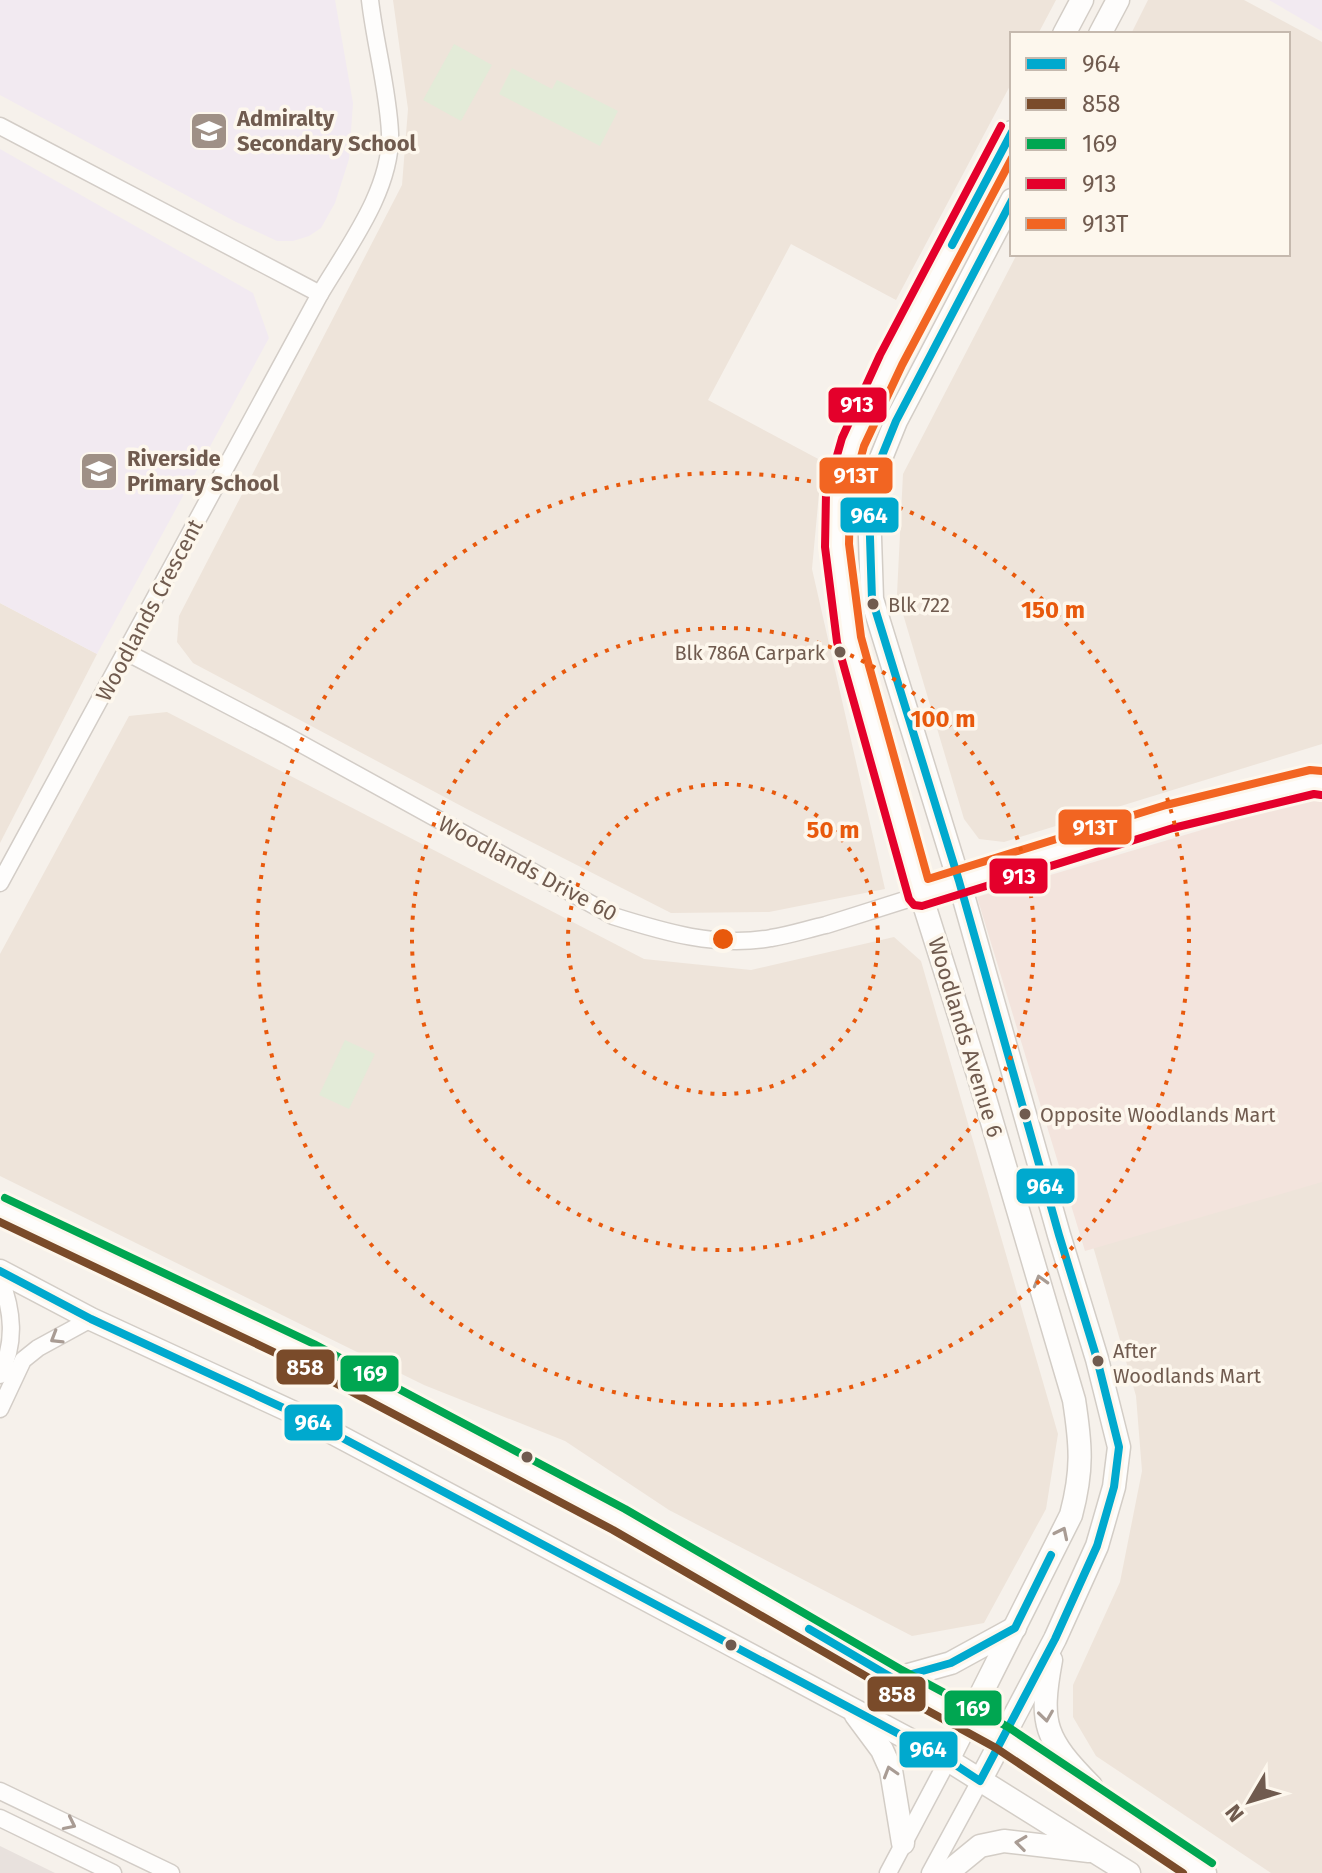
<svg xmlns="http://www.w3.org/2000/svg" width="1322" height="1873" font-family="'Fira Sans',sans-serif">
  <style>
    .residential { fill: #eee4da }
    .commercial { fill: #f3e4dd }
    .industrial { fill: #e8e1dd }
    .education { fill: #f2eaf1 }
    .green { fill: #e3ebd8 }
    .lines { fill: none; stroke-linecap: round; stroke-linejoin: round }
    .street-casing { stroke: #d3cdc7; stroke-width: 19 }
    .secondary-casing { stroke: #d3cdc6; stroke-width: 25 }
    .street { stroke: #fefdfc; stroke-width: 16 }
    .secondary { stroke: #fefdfc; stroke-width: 22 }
    .bus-1-casing { stroke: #fdf7ed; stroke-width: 14 }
    .bus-2-casing { stroke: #fdf7ed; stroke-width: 14 }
    .bus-3-casing { stroke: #fdf7ed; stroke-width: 14 }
    .bus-4-casing { stroke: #fdf7ed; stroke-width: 14 }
    .bus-5-casing { stroke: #fdf7ed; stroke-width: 14 }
    .bus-1 { stroke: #00a9ce; stroke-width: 8 }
    .bus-2 { stroke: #7a4b2a; stroke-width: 8 }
    .bus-3 { stroke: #00a651; stroke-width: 8 }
    .bus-4 { stroke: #e4002b; stroke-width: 8 }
    .bus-5 { stroke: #f26522; stroke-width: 8 }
    .oneway { stroke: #a99c94 }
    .ring { fill: none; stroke: #e8590c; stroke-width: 4; stroke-dasharray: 4 8 }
    .bus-dot { fill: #705b4f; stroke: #fdf7ed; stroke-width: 3 }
    .labels { text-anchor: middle; stroke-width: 7; stroke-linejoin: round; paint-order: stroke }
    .bus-label { font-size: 20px; fill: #705b4f; stroke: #fdf7ed; text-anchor: start }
    .poi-label { font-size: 22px; font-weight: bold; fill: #705b4f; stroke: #fdf7ed; text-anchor: start }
    .street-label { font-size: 22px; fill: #705b4f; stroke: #fdf7ed }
    .centre { fill: #e8590c; stroke: #fdf7ed; stroke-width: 4 }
    .ring-label { font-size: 24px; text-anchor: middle; font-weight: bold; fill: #e8590c; stroke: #fdf7ed; stroke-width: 7; stroke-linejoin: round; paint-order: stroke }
    .line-badge { stroke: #fdf7ed; stroke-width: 3 }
    .badge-label { font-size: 22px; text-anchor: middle; font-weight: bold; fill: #fff }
  </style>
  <rect width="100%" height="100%" fill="#f6f1eb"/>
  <g class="residential">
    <path d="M 393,0 L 1056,0 L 1038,34 L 1012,34 L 1012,82 L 896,300 L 791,244 L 708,400 L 822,461 L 812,569 L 885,889 L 769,912 L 671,913 L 465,808 L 193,663 L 177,642 L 179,616 L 402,185 L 408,109 Z"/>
    <path d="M 1148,0 L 1244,0 L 1322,42 L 1322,744 L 1004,842 L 979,839 L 964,819 L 897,594 L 903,474 L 1017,254 L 1288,254 L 1288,34 L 1131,34 Z"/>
    <path d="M 0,603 L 97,654 L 0,843 Z"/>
    <path d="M 167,712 L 644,959 L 751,970 L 894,937 L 921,961 L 1058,1434 L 1046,1509 L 984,1623 L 912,1636 L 669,1510 L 565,1441 L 424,1385 L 0,1176 L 0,954 L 129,716 Z"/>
    <path d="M 1322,804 L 1322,1873 L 1271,1873 L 1096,1756 L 1073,1717 L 1073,1685 L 1120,1582 L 1142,1471 L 1136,1396 L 1095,1253 L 1022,1028 Z"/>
  </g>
  <path class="commercial" d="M 1322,794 L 1322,1182 L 1085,1251 L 977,897 Z"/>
  <path class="industrial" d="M 0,1846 L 55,1873 L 0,1873 Z"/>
  <g class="education">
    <path d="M 0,0 L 335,0 L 353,103 L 349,159 L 335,203 L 321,228 L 309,236 L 293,241 L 277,241 L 236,222 L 0,95 Z"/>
    <path d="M 1269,0 L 1322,0 L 1322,31 Z"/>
    <path d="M 0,149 L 253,293 L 269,338 L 97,654 L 0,603 Z"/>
  </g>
  <g class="green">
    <path d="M 454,44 L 492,65 L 461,121 L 423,100 Z"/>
    <path d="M 512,68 L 552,89 L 557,80 L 618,111 L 600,146 L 499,94 Z"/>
    <path d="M 345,1040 L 375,1054 L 349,1109 L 319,1095 Z"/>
  </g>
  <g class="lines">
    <g class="street-casing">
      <g id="street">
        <path d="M 0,126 L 320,294"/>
        <path d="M 126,652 L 285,735 L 613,916 C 664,932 717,948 771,938 C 790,935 808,929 826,925 L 1170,816 L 1313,782 L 1322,783"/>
        <path d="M 0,883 L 320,294 C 347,248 392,190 390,133 C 388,89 375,44 370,0"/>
        <path d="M 0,1278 C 13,1311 16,1342 0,1375"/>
        <path d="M 0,1409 L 23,1360 L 38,1348 L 91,1319"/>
        <path d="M 0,1791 L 171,1873"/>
        <path d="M 0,1818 L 113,1873"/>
        <path d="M 888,1873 L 948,1760"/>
        <path d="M 930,1873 L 980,1781"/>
      </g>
    </g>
    <g class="secondary-casing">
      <g id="secondary">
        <path d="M 1064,34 L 1082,0"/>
        <path d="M 1100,34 L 1118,0"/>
        <path d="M 0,1209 L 308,1355 L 619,1520 L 894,1679 L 1002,1738 L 1205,1873"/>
        <path d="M 0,1271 L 91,1319 L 301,1416 L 948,1760 L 1129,1873"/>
        <path d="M 1051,1660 C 1039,1725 1045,1739 1091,1786"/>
        <path d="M 894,1679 L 951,1663 L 1015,1628"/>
        <path d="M 856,1715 L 882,1750 L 891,1770 L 903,1843"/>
        <path d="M 948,1760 L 1071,1515 C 1083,1470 1081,1445 1074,1400 L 979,1078 L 914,873 L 885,770 L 849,639 L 837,545 L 838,495 L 853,442 L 891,360 L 1012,132"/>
        <path d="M 980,1781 L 1055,1639 L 1097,1546 L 1114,1487 L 1119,1447 L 1097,1359 L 1059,1235 L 959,881 L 872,599 L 869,507 L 877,468 L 896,421 L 1012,200"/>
        <path d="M 947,1873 L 980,1846 L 1004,1841 L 1089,1851"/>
      </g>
    </g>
    <use href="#street" class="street"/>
    <use href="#secondary" class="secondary"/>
    <g class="bus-1-casing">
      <g id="bus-1">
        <path d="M 952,245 L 1012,132"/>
        <path d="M 0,1271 L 91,1319 L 301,1416 L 948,1760 L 980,1781 L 1055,1639 L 1097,1546 L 1114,1487 L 1119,1447 L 1097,1359 L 1059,1235 L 959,881 L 872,599 L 869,507 L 877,468 L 896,421 L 1012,200"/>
        <path d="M 809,1629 L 894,1679 L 951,1663 L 1015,1628 L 1051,1555"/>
      </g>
    </g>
    <g class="bus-2-casing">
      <path id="bus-2" d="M 0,1222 L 303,1366 L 613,1530 L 888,1689 L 996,1748 L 1183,1873"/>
    </g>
    <g class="bus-3-casing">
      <path id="bus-3" d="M 5,1198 L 314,1344 L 625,1509 L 900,1669 L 1008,1727 L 1212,1863"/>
    </g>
    <g class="bus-4-casing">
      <path id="bus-4" d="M 1001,126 L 880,355 L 842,438 L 826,494 L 825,547 L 837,642 L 909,899 L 914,905 L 922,906 L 1173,828 L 1314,794 L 1321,795"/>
    </g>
    <g class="bus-5-casing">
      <path id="bus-5" d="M 1012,158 L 902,365 L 864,446 L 850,497 L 849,544 L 861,637 L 928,879 L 1166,805 L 1310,770 L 1322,771"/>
    </g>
    <use href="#bus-1" class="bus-1"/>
    <use href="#bus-2" class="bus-2"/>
    <use href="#bus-3" class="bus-3"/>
    <use href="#bus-4" class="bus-4"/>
    <use href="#bus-5" class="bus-5"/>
  </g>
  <defs><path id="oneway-chevron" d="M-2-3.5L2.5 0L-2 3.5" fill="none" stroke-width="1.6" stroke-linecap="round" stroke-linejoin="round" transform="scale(2)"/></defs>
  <g class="oneway">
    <use href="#oneway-chevron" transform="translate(1040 1281) rotate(-106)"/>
    <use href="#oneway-chevron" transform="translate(56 1338) rotate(149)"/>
    <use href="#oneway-chevron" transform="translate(1062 1533) rotate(-64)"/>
    <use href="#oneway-chevron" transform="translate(1046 1716) rotate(82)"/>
    <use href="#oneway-chevron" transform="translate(890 1772) rotate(-107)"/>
    <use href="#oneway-chevron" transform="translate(70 1824) rotate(26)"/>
    <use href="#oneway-chevron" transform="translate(1021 1843) rotate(-173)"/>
  </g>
  <g class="ring">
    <circle cx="723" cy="939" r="155"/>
    <circle cx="723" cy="939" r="311"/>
    <circle cx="723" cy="939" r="466"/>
  </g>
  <defs>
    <g id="school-square" transform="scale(2)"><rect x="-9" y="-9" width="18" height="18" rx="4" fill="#9f9086" stroke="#fdf7ed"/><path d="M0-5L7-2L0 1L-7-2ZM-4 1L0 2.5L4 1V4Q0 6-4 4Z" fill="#fff"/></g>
  </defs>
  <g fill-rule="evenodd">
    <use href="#school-square" x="209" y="131"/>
    <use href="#school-square" x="99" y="471"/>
  </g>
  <g class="bus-dot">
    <circle cx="873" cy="604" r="7"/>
    <circle cx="840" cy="652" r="7"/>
    <circle cx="1025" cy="1114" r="7"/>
    <circle cx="1098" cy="1361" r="7"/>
    <circle cx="527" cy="1457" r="7"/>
    <circle cx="731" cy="1645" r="7"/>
  </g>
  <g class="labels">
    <g class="bus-label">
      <text x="888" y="612">Blk 722</text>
      <text x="825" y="660" text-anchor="end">Blk 786A Carpark</text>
      <text x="1040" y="1122">Opposite Woodlands Mart</text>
      <text x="1113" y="1358">After<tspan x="1113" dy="25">Woodlands Mart</tspan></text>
    </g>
    <g class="poi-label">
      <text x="237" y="126">Admiralty<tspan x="237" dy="25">Secondary School</tspan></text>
      <text x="127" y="466">Riverside<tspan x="127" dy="25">Primary School</tspan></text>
    </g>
    <g class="street-label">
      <text transform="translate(149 610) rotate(-62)" y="8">Woodlands Crescent</text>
      <text transform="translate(528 868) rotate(28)" y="8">Woodlands Drive 60</text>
      <text transform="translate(966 1037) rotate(73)" y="8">Woodlands Avenue 6</text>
    </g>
  </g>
  <circle cx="723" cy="939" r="12" class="centre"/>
  <g class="ring-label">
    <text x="1053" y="618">150 m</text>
    <text x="943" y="727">100 m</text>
    <text x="833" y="838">50 m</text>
  </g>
  <g class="line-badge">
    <rect x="827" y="386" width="61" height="38" rx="8" fill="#e4002b"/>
    <rect x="818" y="456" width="76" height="39" rx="8" fill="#f26522"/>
    <rect x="839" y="496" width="61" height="38" rx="8" fill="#00a9ce"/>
    <rect x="1057" y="808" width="76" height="38" rx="8" fill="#f26522"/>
    <rect x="988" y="857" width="61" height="38" rx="8" fill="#e4002b"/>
    <rect x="1015" y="1167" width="61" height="38" rx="8" fill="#00a9ce"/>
    <rect x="275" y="1348" width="61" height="38" rx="8" fill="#7a4b2a"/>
    <rect x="339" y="1354" width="61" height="39" rx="8" fill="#00a651"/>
    <rect x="283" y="1403" width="61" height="39" rx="8" fill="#00a9ce"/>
    <rect x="866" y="1675" width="61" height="38" rx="8" fill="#7a4b2a"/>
    <rect x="943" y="1689" width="60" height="38" rx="8" fill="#00a651"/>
    <rect x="898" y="1730" width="61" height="39" rx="8" fill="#00a9ce"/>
  </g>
  <g class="badge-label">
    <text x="857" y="412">913</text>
    <text x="856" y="483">913T</text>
    <text x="869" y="523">964</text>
    <text x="1095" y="835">913T</text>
    <text x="1019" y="884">913</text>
    <text x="1045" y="1194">964</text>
    <text x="305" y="1375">858</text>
    <text x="370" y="1381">169</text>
    <text x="313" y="1430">964</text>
    <text x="897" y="1702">858</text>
    <text x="973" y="1716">169</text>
    <text x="928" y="1757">964</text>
  </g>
  <rect x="1010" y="32" width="280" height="224" fill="#fdf7ed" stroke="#c5b9ae" stroke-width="2"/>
  <rect x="1026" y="58" width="40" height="12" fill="#00a9ce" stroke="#c5b9ae" stroke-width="2"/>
  <text x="1082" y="72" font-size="24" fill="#705b4f">964</text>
  <rect x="1026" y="98" width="40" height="12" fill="#7a4b2a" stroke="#c5b9ae" stroke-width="2"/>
  <text x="1082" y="112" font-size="24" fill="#705b4f">858</text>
  <rect x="1026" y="138" width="40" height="12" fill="#00a651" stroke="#c5b9ae" stroke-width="2"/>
  <text x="1082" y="152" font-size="24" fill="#705b4f">169</text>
  <rect x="1026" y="178" width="40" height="12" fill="#e4002b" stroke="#c5b9ae" stroke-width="2"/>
  <text x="1082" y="192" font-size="24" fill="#705b4f">913</text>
  <rect x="1026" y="218" width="40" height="12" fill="#f26522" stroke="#c5b9ae" stroke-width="2"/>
  <text x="1082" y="232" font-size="24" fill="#705b4f">913T</text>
  <g transform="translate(1250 1801) rotate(232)" stroke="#fdf7ed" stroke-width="6" paint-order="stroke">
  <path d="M0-6L14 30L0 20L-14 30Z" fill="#705b4f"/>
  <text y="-12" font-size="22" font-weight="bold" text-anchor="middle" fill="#705b4f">N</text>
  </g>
</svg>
